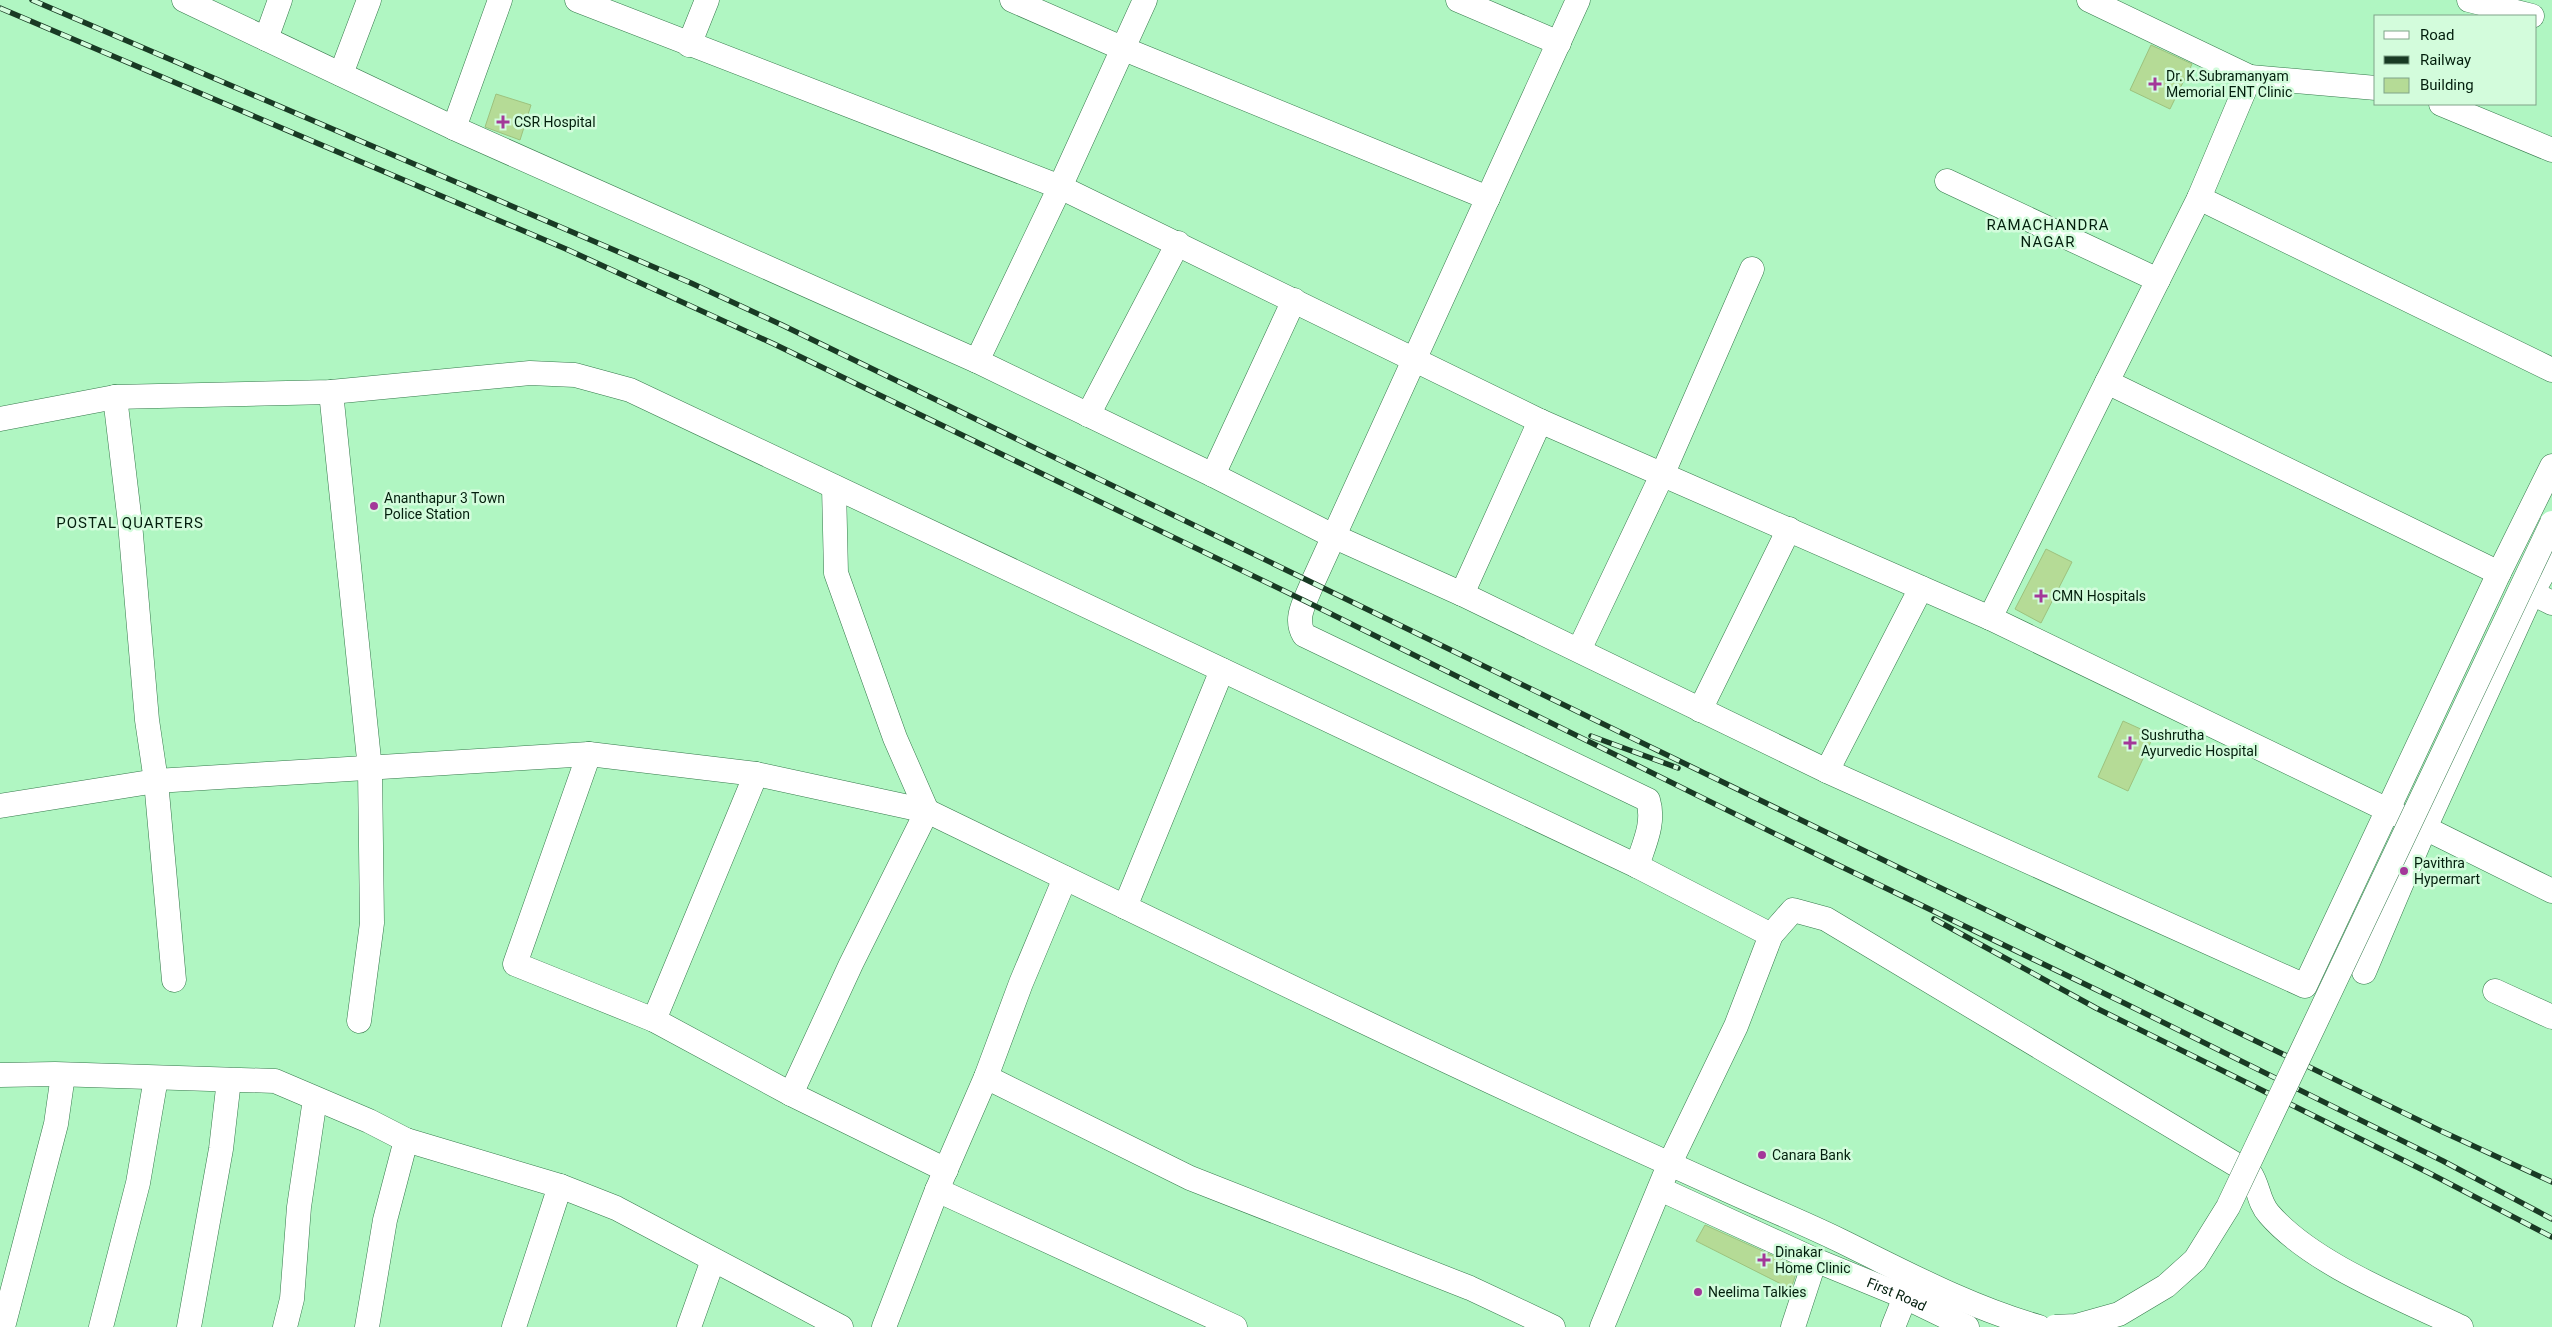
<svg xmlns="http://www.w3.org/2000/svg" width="2552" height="1327" font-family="Roboto,sans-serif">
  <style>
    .building { fill: #b5db96; stroke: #9dc27e }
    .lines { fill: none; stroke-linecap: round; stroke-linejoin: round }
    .minor-casing { stroke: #35794b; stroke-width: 25 }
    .minor { stroke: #fff; stroke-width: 24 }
    .rail-casing { stroke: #193a24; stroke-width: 5.5 }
    .rail { stroke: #d3fcdc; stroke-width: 4; stroke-dasharray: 11; stroke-linecap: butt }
    .minor-bridge-casing { stroke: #35794b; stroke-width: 25; stroke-linecap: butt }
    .minor-bridge { stroke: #fff; stroke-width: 24 }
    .poi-dot { fill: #a33899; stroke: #d3fcdc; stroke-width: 2 }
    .labels { text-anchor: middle; stroke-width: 5; stroke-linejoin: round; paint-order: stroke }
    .poi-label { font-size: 14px; fill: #031f0d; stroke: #d3fcdc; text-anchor: start }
    .street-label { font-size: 14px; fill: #031f0d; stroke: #d3fcdc }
    .neighbourhood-label { font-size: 15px; letter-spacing: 1px; fill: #031f0d; stroke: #d3fcdc }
  </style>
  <rect width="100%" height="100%" fill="#b0f6c2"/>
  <g class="building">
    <path d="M 2151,45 L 2192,64 L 2170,109 L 2130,90 Z"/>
    <path d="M 496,94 L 531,105 L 520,140 L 485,127 Z"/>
    <path d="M 2046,549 L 2072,562 L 2041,623 L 2015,609 Z"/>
    <path d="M 2123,721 L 2154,735 L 2128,791 L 2098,777 Z"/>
    <path d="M 1705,1225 L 1798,1267 L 1791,1289 L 1696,1241 Z"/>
  </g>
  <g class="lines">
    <g class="minor-casing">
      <g id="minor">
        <path d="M 184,0 L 454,128 L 977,361 L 1213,475 L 1333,536 L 1462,594 L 1827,771 L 2305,986 L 2499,573 L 2552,466"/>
        <path d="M 577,0 L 1060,187 L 1540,421 L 1990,618 L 2425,828 L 2364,972"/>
        <path d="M 1012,0 L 1124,49 L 1488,198"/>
        <path d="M 1458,0 L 1559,43"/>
        <path d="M 1578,0 L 1312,584 C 1305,602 1294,618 1304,635 L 1648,800 C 1655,823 1644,844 1637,866"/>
        <path d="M 2089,0 L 2250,77"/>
        <path d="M 2469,0 L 2532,16"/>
        <path d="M 266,39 L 280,0"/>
        <path d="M 689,45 L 707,0"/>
        <path d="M 341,74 L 369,0"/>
        <path d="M 2441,104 L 2552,150"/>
        <path d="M 454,128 L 500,0"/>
        <path d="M 1947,181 L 2158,280"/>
        <path d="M 2199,198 L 2552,370"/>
        <path d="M 977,361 L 1060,187 L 1145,0"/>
        <path d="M 2107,382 L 2199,198 L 2250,77 L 2376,88"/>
        <path d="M 331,392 L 370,769 L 372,923 L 359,1021"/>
        <path d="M 115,397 L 130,523 L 147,720 L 156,781 L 174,980"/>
        <path d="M 1088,415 L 1178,243"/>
        <path d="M 0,419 L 115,397 L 331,392 L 530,373 L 575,375 L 630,390 L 1637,866 L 1771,935"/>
        <path d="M 1213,475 L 1294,300"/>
        <path d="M 2552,557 L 2532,593 L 2425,828 L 2552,891"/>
        <path d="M 2532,593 L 2552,603"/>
        <path d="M 1462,594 L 1540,421"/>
        <path d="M 1990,618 L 2107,382 L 2499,573"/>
        <path d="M 1579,650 L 1663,473 L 1752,269"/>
        <path d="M 1700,710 L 1789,529"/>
        <path d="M 589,754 L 515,964 L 654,1020 L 791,1094 L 946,1170"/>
        <path d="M 1827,771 L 1921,588"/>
        <path d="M 0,806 L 156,781 L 589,754 L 756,774 L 927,811 C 1191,939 1455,1068 1723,1188 C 1762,1206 1802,1222 1841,1241 C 1906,1273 1969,1307 2039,1327"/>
        <path d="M 1125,907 L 1222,670"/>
        <path d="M 2495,991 L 2552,1017"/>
        <path d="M 654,1020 L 756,774"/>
        <path d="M 0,1075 L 55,1074 L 275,1081 L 369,1121 L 406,1140 L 560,1186 L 616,1208 L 841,1327"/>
        <path d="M 986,1077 L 1190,1178 L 1470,1288 L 1553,1327"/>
        <path d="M 791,1094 L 851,964 L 927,811 L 895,738 L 836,573 L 834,487"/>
        <path id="s1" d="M 1660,1189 L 1815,1260 L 1905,1297 L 1967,1327"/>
        <path d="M 937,1190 L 1235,1327"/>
        <path d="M 3,1327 L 56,1124 L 63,1075"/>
        <path d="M 101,1327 L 138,1183 L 156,1078"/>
        <path d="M 189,1327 L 221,1149 L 229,1080"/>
        <path d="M 285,1327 L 292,1299 L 299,1207 L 315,1099"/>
        <path d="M 367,1327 L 385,1220 L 406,1140"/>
        <path d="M 514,1327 L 560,1186"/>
        <path d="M 689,1327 L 713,1260"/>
        <path d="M 884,1327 L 937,1190 L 986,1077 L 1021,983 L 1065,878"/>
        <path d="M 1602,1327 L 1669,1165 L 1736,1026 L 1771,935 L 1793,910 L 1826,919 L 2250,1173 C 2259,1186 2258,1202 2269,1214 C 2312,1264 2401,1298 2461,1327"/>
        <path d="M 1793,1327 L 1815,1260"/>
        <path d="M 1893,1327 L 1905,1297"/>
      </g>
    </g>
    <use href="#minor" class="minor"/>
    <g class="rail-casing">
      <g id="rail">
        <path d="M 32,0 L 691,283 L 782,325 L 2441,1131 L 2552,1182"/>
        <path d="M 0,8 L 566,249 L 774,344 L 1305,601 L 1838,865 L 2124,1003 L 2443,1161 L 2552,1219"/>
        <path d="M 1591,736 L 1678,768"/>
        <path d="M 1934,919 L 2096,1008 L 2429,1173 L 2552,1237"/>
      </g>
    </g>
    <use href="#rail" class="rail"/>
    <g class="minor-bridge-casing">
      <path id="minor-bridge" d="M 2055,1327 L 2076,1326 L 2119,1314 L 2166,1286 L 2195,1260 L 2228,1207 L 2552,523"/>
    </g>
    <use href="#minor-bridge" class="minor-bridge"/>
  </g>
  <g class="poi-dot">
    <path d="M2152.5 76.5h5v5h5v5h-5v5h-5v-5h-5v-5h5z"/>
    <path d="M500.5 114.5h5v5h5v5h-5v5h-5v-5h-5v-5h5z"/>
    <circle cx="374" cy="506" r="5"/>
    <path d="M2038.5 588.5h5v5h5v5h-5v5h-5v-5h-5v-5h5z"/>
    <path d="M2127.5 735.5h5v5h5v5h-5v5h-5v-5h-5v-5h5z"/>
    <circle cx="2404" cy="871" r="5"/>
    <circle cx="1762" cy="1155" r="5"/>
    <path d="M1761.5 1252.5h5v5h5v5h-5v5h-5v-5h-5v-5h5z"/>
    <circle cx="1698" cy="1292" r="5"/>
  </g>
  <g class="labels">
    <g class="poi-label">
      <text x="2166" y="81">Dr. K.Subramanyam<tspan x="2166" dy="16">Memorial ENT Clinic</tspan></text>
      <text x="514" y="127">CSR Hospital</text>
      <text x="384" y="503">Ananthapur 3 Town<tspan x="384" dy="16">Police Station</tspan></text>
      <text x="2052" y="601">CMN Hospitals</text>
      <text x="2141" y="740">Sushrutha<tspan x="2141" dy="16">Ayurvedic Hospital</tspan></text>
      <text x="2414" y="868">Pavithra<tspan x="2414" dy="16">Hypermart</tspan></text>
      <text x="1772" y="1160">Canara Bank</text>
      <text x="1775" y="1257">Dinakar<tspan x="1775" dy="16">Home Clinic</tspan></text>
      <text x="1708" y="1297">Neelima Talkies</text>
    </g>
    <g class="street-label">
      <text dy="5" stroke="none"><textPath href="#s1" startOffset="259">First Road</textPath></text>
    </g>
    <g class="neighbourhood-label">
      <text x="2048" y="230">RAMACHANDRA<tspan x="2048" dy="17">NAGAR</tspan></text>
      <text x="130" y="528">POSTAL QUARTERS</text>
    </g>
  </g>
  <rect x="2374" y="15" width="162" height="90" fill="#d3fcdc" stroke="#80a489"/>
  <rect x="2384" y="31" width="25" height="8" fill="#ffffff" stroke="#80a489"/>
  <text x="2420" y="40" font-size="15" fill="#031f0d">Road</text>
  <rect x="2384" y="56" width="25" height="8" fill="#193a24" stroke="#80a489"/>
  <text x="2420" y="65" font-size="15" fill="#031f0d">Railway</text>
  <rect x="2384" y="78" width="25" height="15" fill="#b5db96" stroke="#80a489"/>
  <text x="2420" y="90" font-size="15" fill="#031f0d">Building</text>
</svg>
